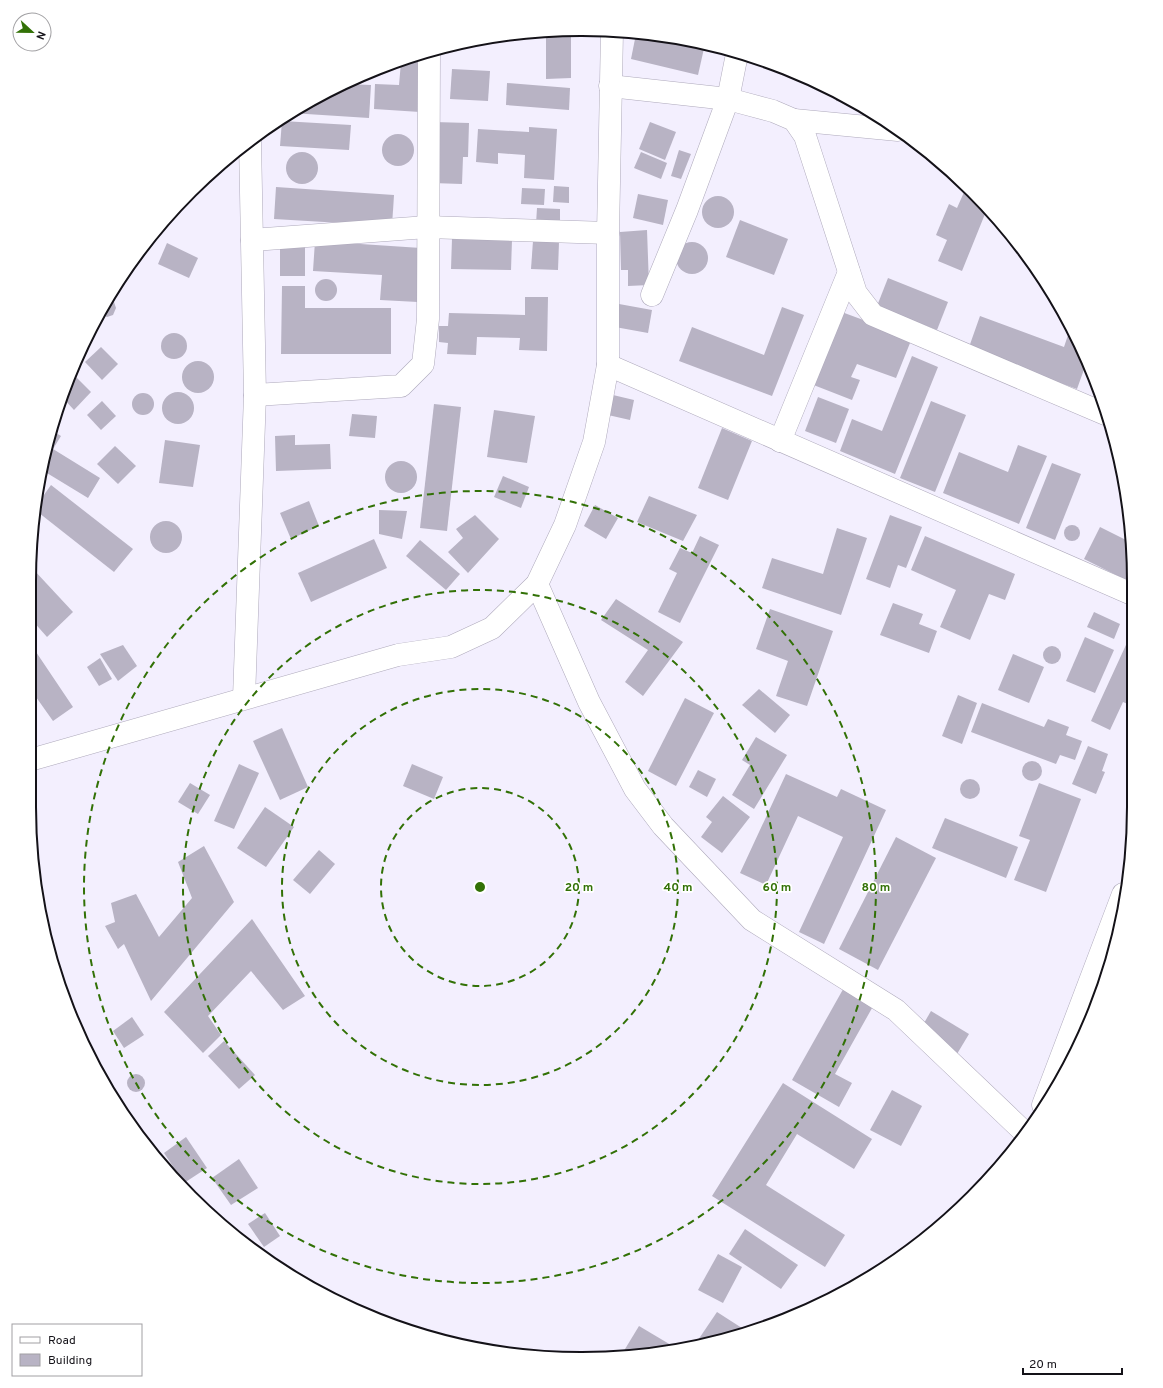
<svg xmlns="http://www.w3.org/2000/svg" width="1163" height="1388" font-family="Overpass,sans-serif">
  <style>
    .building { fill: #b8b3c4 }
    .lines { fill: none; stroke-linecap: round; stroke-linejoin: round }
    .minor-casing { stroke: #aea9bb; stroke-width: 23 }
    .tertiary-casing { stroke: #aea9bb; stroke-width: 23 }
    .minor { stroke: #fff; stroke-width: 22 }
    .tertiary { stroke: #fff; stroke-width: 22 }
    .ring { fill: none; stroke: #327106; stroke-width: 2; stroke-dasharray: 7 5 }
    .rim { fill: none; stroke: #141218; stroke-width: 2 }
    .centre { fill: #327106; stroke: #fff; stroke-width: 2 }
    .ring-label { font-size: 12px; text-anchor: middle; font-weight: bold; fill: #327106; stroke: #fff; stroke-width: 3.5; stroke-linejoin: round; paint-order: stroke }
  </style>
  <rect width="100%" height="100%" fill="#f3effe"/>
  <g class="building">
    <path d="M 571,30 L 571,78 L 546,79 L 546,33 Z"/>
    <path d="M 636,34 L 690,40 L 705,44 L 698,75 L 631,59 Z"/>
    <path d="M 424,55 L 420,112 L 374,109 L 375,84 L 399,85 L 401,62 Z"/>
    <path d="M 452,69 L 490,71 L 488,101 L 450,99 Z"/>
    <path d="M 507,83 L 570,88 L 569,110 L 506,105 Z"/>
    <path d="M 346,84 L 371,85 L 369,118 L 291,113 Z"/>
    <path d="M 837,95 L 853,103 L 836,101 Z"/>
    <path d="M 282,121 L 351,125 L 349,150 L 280,146 Z"/>
    <path d="M 434,122 L 469,123 L 468,157 L 463,157 L 462,184 L 432,183 Z"/>
    <path d="M 650,122 L 676,132 L 665,160 L 639,149 Z"/>
    <path d="M 529,127 L 557,129 L 554,180 L 524,178 L 525,155 L 498,153 L 498,164 L 476,162 L 478,129 L 529,132 Z"/>
    <circle cx="398" cy="150" r="16"/>
    <path d="M 679,150 L 691,154 L 681,179 L 671,176 Z"/>
    <circle cx="302" cy="168" r="16"/>
    <path d="M 641,152 L 667,163 L 661,179 L 634,168 Z"/>
    <path d="M 554,186 L 569,187 L 569,203 L 553,202 Z"/>
    <path d="M 276,187 L 394,195 L 392,226 L 274,219 Z"/>
    <path d="M 522,188 L 545,189 L 544,205 L 521,204 Z"/>
    <path d="M 965,190 L 975,194 L 987,209 L 962,271 L 938,261 L 947,240 L 936,235 L 949,204 L 957,208 Z"/>
    <path d="M 638,194 L 668,200 L 663,225 L 633,218 Z"/>
    <circle cx="718" cy="212" r="16"/>
    <path d="M 537,208 L 560,209 L 560,225 L 536,224 Z"/>
    <path d="M 740,220 L 788,239 L 774,275 L 726,257 Z"/>
    <path d="M 647,230 L 649,285 L 628,286 L 628,270 L 621,270 L 620,232 Z"/>
    <path d="M 452,239 L 512,240 L 511,270 L 451,269 Z"/>
    <rect x="280" y="240" width="25" height="36"/>
    <path d="M 315,241 L 421,248 L 418,302 L 380,300 L 382,275 L 313,271 Z"/>
    <path d="M 533,241 L 559,242 L 558,270 L 531,269 Z"/>
    <circle cx="692" cy="258" r="16"/>
    <path d="M 167,243 L 198,258 L 189,278 L 158,264 Z"/>
    <path d="M 888,278 L 948,302 L 937,330 L 877,306 Z"/>
    <circle cx="326" cy="290" r="11"/>
    <path d="M 282,286 L 305,286 L 305,308 L 391,308 L 391,354 L 281,354 Z"/>
    <path d="M 525,297 L 548,297 L 547,351 L 519,350 L 520,338 L 477,337 L 476,355 L 447,354 L 448,343 L 439,342 L 439,326 L 448,326 L 449,313 L 525,315 Z"/>
    <path d="M 109,300 L 114,302 L 116,308 L 113,315 L 107,317 L 101,314 Z"/>
    <path d="M 619,304 L 652,310 L 648,333 L 615,327 Z"/>
    <path d="M 782,307 L 804,315 L 772,396 L 679,361 L 692,327 L 764,355 Z"/>
    <path d="M 839,311 L 912,338 L 896,378 L 857,364 L 851,377 L 860,380 L 852,400 L 811,384 Z"/>
    <path d="M 980,316 L 1064,347 L 1070,329 L 1087,361 L 1077,389 L 968,350 Z"/>
    <path d="M 93,326 L 95,330 L 94,337 L 89,341 L 84,342 Z"/>
    <circle cx="174" cy="346" r="13"/>
    <path d="M 101,347 L 118,364 L 102,380 L 85,362 Z"/>
    <path d="M 912,356 L 938,367 L 895,474 L 840,451 L 852,419 L 882,431 Z"/>
    <circle cx="198" cy="377" r="16"/>
    <path d="M 75,376 L 91,392 L 74,410 L 63,398 L 69,382 Z"/>
    <circle cx="178" cy="408" r="16"/>
    <circle cx="143" cy="404" r="11"/>
    <path d="M 613,395 L 634,400 L 630,420 L 608,415 Z"/>
    <path d="M 818,397 L 849,409 L 836,443 L 805,431 Z"/>
    <path d="M 102,401 L 116,416 L 101,430 L 87,415 Z"/>
    <path d="M 931,401 L 966,415 L 935,492 L 900,478 Z"/>
    <path d="M 434,404 L 461,407 L 447,531 L 420,528 Z"/>
    <path d="M 494,410 L 535,416 L 527,463 L 487,457 Z"/>
    <path d="M 352,414 L 377,416 L 375,438 L 349,436 Z"/>
    <path d="M 722,428 L 752,441 L 728,500 L 698,488 Z"/>
    <path d="M 51,430 L 61,436 L 53,449 L 100,478 L 88,498 L 42,470 Z"/>
    <path d="M 295,435 L 295,445 L 330,444 L 331,469 L 276,471 L 275,436 Z"/>
    <path d="M 165,440 L 200,445 L 193,487 L 159,483 Z"/>
    <path d="M 1018,445 L 1047,456 L 1019,524 L 943,493 L 959,452 L 1008,472 Z"/>
    <path d="M 115,446 L 136,466 L 118,484 L 97,464 Z"/>
    <circle cx="401" cy="477" r="16"/>
    <path d="M 1052,463 L 1081,474 L 1055,540 L 1026,528 Z"/>
    <path d="M 503,476 L 529,487 L 521,508 L 494,497 Z"/>
    <path d="M 51,485 L 133,549 L 114,572 L 34,509 Z"/>
    <path d="M 649,496 L 697,515 L 683,541 L 637,522 Z"/>
    <path d="M 309,501 L 319,526 L 291,539 L 280,513 Z"/>
    <path d="M 595,505 L 618,518 L 606,539 L 584,526 Z"/>
    <path d="M 379,510 L 407,511 L 402,539 L 379,534 Z"/>
    <path d="M 475,515 L 499,539 L 468,573 L 448,552 L 463,538 L 456,529 Z"/>
    <path d="M 890,515 L 922,527 L 906,568 L 898,565 L 890,588 L 866,579 Z"/>
    <circle cx="166" cy="537" r="16"/>
    <circle cx="1072" cy="533" r="8"/>
    <path d="M 1100,527 L 1130,542 L 1134,584 L 1084,559 Z"/>
    <path d="M 837,528 L 867,538 L 841,615 L 762,588 L 772,558 L 823,574 Z"/>
    <path d="M 700,536 L 719,545 L 680,623 L 658,612 L 677,573 L 669,569 L 680,548 L 692,553 Z"/>
    <path d="M 925,536 L 1015,574 L 1005,600 L 989,594 L 970,640 L 940,627 L 956,590 L 911,570 Z"/>
    <path d="M 374,539 L 387,568 L 311,602 L 298,573 Z"/>
    <path d="M 420,540 L 460,574 L 446,590 L 406,556 Z"/>
    <path d="M 33,569 L 73,612 L 47,637 L 32,620 Z"/>
    <path d="M 616,599 L 683,642 L 643,696 L 625,682 L 648,650 L 601,620 Z"/>
    <path d="M 893,603 L 923,614 L 919,624 L 937,631 L 929,653 L 880,635 Z"/>
    <path d="M 770,609 L 833,631 L 807,706 L 776,696 L 788,661 L 756,649 Z"/>
    <path d="M 1094,612 L 1120,624 L 1114,639 L 1087,627 Z"/>
    <path d="M 1131,634 L 1134,635 L 1133,699 L 1130,705 L 1123,702 L 1110,730 L 1091,721 Z"/>
    <path d="M 1085,637 L 1114,650 L 1095,693 L 1066,681 Z"/>
    <path d="M 123,645 L 137,666 L 118,681 L 100,654 Z"/>
    <path d="M 32,646 L 73,707 L 53,721 L 36,697 L 31,705 Z"/>
    <circle cx="1052" cy="655" r="9"/>
    <path d="M 1013,654 L 1044,667 L 1029,703 L 998,690 Z"/>
    <path d="M 100,658 L 112,679 L 99,686 L 87,667 Z"/>
    <path d="M 759,689 L 790,715 L 775,733 L 742,705 Z"/>
    <path d="M 958,695 L 977,703 L 962,744 L 942,736 Z"/>
    <path d="M 685,698 L 714,713 L 676,786 L 648,771 Z"/>
    <path d="M 982,703 L 1044,727 L 1048,719 L 1069,727 L 1066,735 L 1082,741 L 1075,760 L 1060,755 L 1056,764 L 971,732 Z"/>
    <path d="M 282,728 L 308,787 L 280,800 L 253,741 Z"/>
    <path d="M 756,737 L 787,755 L 754,809 L 732,795 L 750,765 L 742,760 Z"/>
    <path d="M 1088,746 L 1108,754 L 1102,771 L 1105,772 L 1096,794 L 1072,784 Z"/>
    <circle cx="1032" cy="771" r="10"/>
    <path d="M 239,764 L 259,773 L 234,829 L 214,821 Z"/>
    <path d="M 412,764 L 443,777 L 434,799 L 403,786 Z"/>
    <path d="M 698,770 L 716,779 L 707,797 L 689,787 Z"/>
    <path d="M 786,774 L 837,797 L 841,789 L 886,810 L 824,944 L 799,932 L 843,837 L 798,816 L 766,885 L 740,873 Z"/>
    <circle cx="970" cy="789" r="10"/>
    <path d="M 190,783 L 210,795 L 198,814 L 178,802 Z"/>
    <path d="M 1039,783 L 1081,799 L 1046,892 L 1014,880 L 1030,840 L 1019,836 Z"/>
    <path d="M 723,796 L 750,817 L 722,853 L 701,837 L 712,822 L 706,817 Z"/>
    <path d="M 265,807 L 294,827 L 266,867 L 237,848 Z"/>
    <path d="M 945,818 L 1018,847 L 1006,878 L 932,848 Z"/>
    <path d="M 896,837 L 936,858 L 878,970 L 839,949 Z"/>
    <path d="M 204,846 L 234,902 L 151,1001 L 124,944 L 118,949 L 105,926 L 115,922 L 111,903 L 136,894 L 159,937 L 192,898 L 178,862 Z"/>
    <path d="M 319,850 L 335,864 L 310,894 L 293,880 Z"/>
    <path d="M 252,919 L 305,996 L 283,1010 L 251,971 L 208,1016 L 221,1035 L 203,1053 L 164,1012 Z"/>
    <path d="M 846,984 L 876,1001 L 835,1074 L 852,1083 L 839,1107 L 792,1080 Z"/>
    <path d="M 931,1011 L 969,1034 L 957,1054 L 920,1030 Z"/>
    <path d="M 132,1017 L 144,1035 L 124,1048 L 113,1031 Z"/>
    <path d="M 224,1041 L 255,1075 L 239,1089 L 208,1056 Z"/>
    <circle cx="136" cy="1083" r="9"/>
    <path d="M 783,1083 L 872,1139 L 854,1169 L 797,1134 L 766,1185 L 845,1235 L 825,1267 L 712,1196 Z"/>
    <path d="M 892,1090 L 922,1106 L 901,1146 L 870,1130 Z"/>
    <path d="M 186,1137 L 207,1168 L 184,1183 L 164,1153 Z"/>
    <path d="M 239,1159 L 258,1188 L 231,1205 L 212,1178 Z"/>
    <path d="M 265,1213 L 280,1236 L 264,1247 L 248,1224 Z"/>
    <path d="M 745,1229 L 798,1265 L 781,1289 L 729,1254 Z"/>
    <path d="M 718,1254 L 742,1267 L 723,1303 L 698,1290 Z"/>
    <path d="M 717,1312 L 745,1330 L 696,1343 Z"/>
    <path d="M 639,1326 L 676,1348 L 653,1354 L 622,1354 Z"/>
  </g>
  <g class="lines">
    <g class="minor-casing">
      <g id="minor">
        <path d="M 610,86 L 728,99 L 773,111 L 794,120 L 805,136 L 856,293 L 873,315 L 1105,414"/>
        <path d="M 794,120 L 898,130"/>
        <path d="M 252,240 L 427,227 L 608,233"/>
        <path d="M 652,295 L 687,210 L 728,99 L 736,59 L 739,55"/>
        <path d="M 608,365 L 1134,595"/>
        <path d="M 255,395 L 401,386 L 423,364 L 428,319 L 429,53"/>
        <path d="M 780,441 L 849,272"/>
        <path d="M 537,584 L 589,702 L 635,789 L 663,826 L 752,920 L 896,1010 L 1023,1131"/>
        <path d="M 244,698 L 255,395 L 250,141"/>
        <path d="M 30,760 L 398,655 L 451,647 L 492,628 L 537,584 L 565,525 L 594,442 L 608,365 L 608,233 L 612,32"/>
      </g>
    </g>
    <g class="tertiary-casing">
      <path id="tertiary" d="M 1043,1105 L 1123,894"/>
    </g>
    <use href="#minor" class="minor"/>
    <use href="#tertiary" class="tertiary"/>
  </g>
  <g class="ring">
    <circle cx="480" cy="887" r="99"/>
    <circle cx="480" cy="887" r="198"/>
    <circle cx="480" cy="887" r="297"/>
    <circle cx="480" cy="887" r="396"/>
  </g>
  <path d="M0 0H1163V1388H0ZM581 36H582A545 545 0 0 1 1127 581V807A545 545 0 0 1 582 1352H581A545 545 0 0 1 36 807V581A545 545 0 0 1 581 36Z" fill="#fff" fill-rule="evenodd"/>
  <path class="rim" d="M581 36H582A545 545 0 0 1 1127 581V807A545 545 0 0 1 582 1352H581A545 545 0 0 1 36 807V581A545 545 0 0 1 581 36Z"/>
  <circle cx="480" cy="887" r="6" class="centre"/>
  <g class="ring-label">
    <text x="579" y="891">20 m</text>
    <text x="678" y="891">40 m</text>
    <text x="777" y="891">60 m</text>
    <text x="876" y="891">80 m</text>
  </g>
  <rect x="12" y="1324" width="130" height="52" fill="#ffffff" stroke="#a1a0a3"/>
  <rect x="20" y="1337" width="20" height="6" fill="#ffffff" stroke="#a1a0a3"/>
  <text x="48" y="1344" font-size="12" fill="#141218">Road</text>
  <rect x="20" y="1354" width="20" height="12" fill="#b8b3c4" stroke="#a1a0a3"/>
  <text x="48" y="1364" font-size="12" fill="#141218">Building</text>
  <g transform="translate(32 32) rotate(112)"><circle r="19" fill="#ffffff" stroke="#a1a0a3"/>
  <path d="M0-3L7 15L0 10L-7 15Z" fill="#327106"/>
  <text y="-6" font-size="11" font-weight="bold" text-anchor="middle" fill="#141218">N</text>
  </g>
  <path d="M1023 1368v6h99v-6" fill="none" stroke="#141218" stroke-width="2"/>
  <text x="1029" y="1368" font-size="12" fill="#141218" stroke="#ffffff" stroke-width="3" paint-order="stroke">20 m</text>
</svg>
